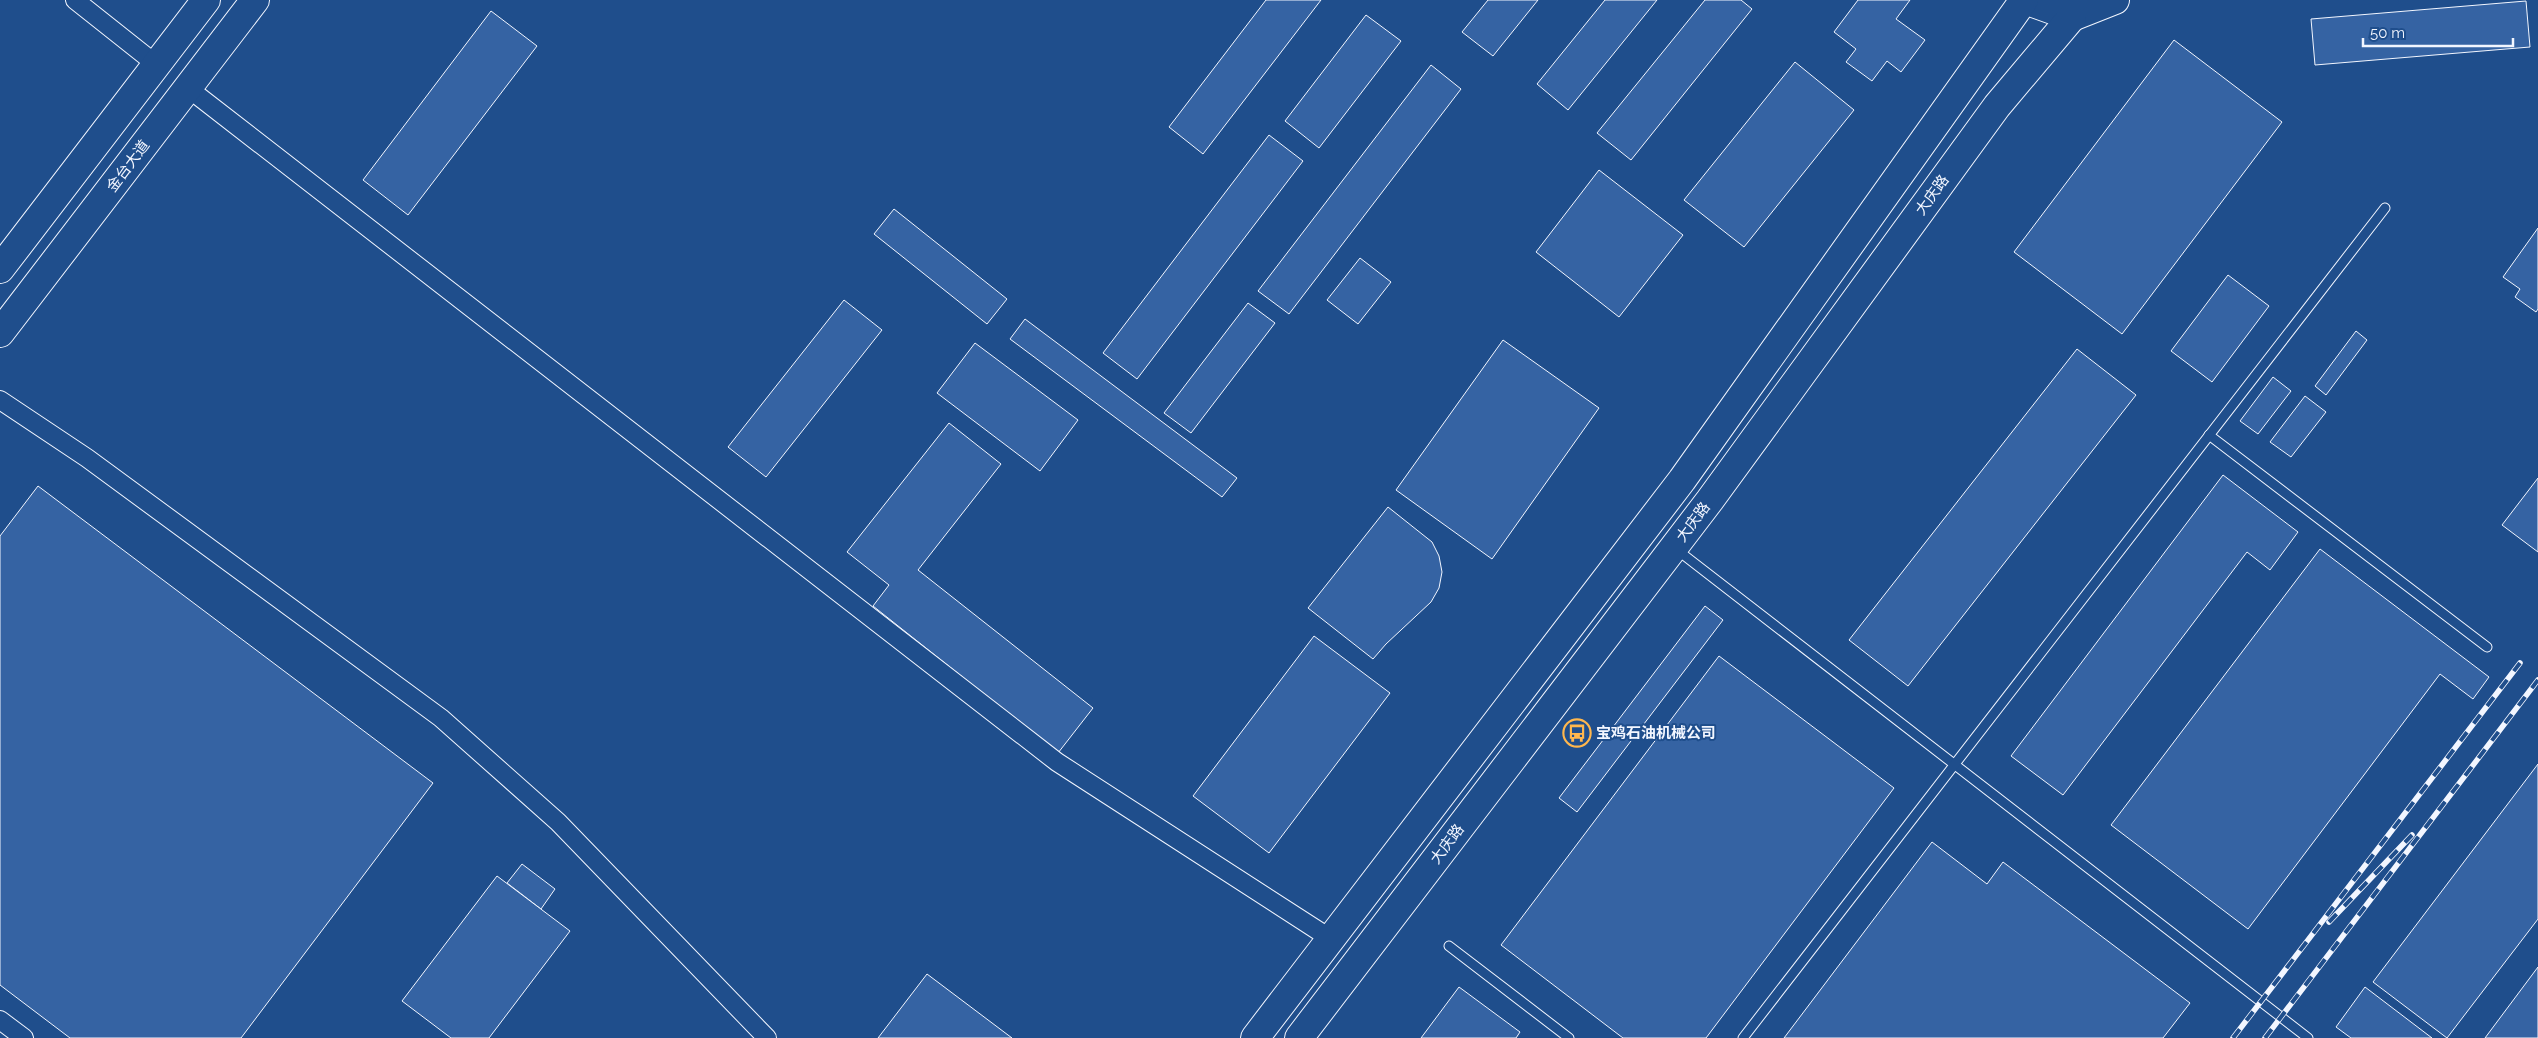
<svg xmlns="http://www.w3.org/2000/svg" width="2538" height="1038" font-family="Raleway,'Noto Sans SC',sans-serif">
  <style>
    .building { fill: #3563a3; stroke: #f2f6ff }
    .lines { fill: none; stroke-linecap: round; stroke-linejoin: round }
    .service-casing { stroke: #f2f6ff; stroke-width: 11 }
    .minor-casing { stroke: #f2f6ff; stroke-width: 20 }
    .primary-casing { stroke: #f2f6ff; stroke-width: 30 }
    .service { stroke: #1f4e8c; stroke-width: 9 }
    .minor { stroke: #1f4e8c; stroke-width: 18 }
    .primary { stroke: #1f4e8c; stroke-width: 28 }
    .rail-casing { stroke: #f2f6ff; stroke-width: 5.5 }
    .rail { stroke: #1f4e8c; stroke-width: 4; stroke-dasharray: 11; stroke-linecap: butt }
    .labels { text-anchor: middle; stroke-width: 4; stroke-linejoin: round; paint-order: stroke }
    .street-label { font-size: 15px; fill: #f2f6ff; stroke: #1f4e8c }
    .poi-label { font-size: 15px; font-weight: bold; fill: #f2f6ff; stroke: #1f4e8c; text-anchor: start }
  </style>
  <rect width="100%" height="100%" fill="#1f4e8c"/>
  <g class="building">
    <path d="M 1266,0 L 1321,0 L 1203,154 L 1169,127 Z"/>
    <path d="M 1488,0 L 1538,0 L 1493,56 L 1462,32 Z"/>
    <path d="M 1605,0 L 1657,0 L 1568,110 L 1537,84 Z"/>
    <path d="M 1705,0 L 1741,0 L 1752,9 L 1631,160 L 1597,133 Z"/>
    <path d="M 1858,0 L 1910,0 L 1896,19 L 1925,40 L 1901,72 L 1887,61 L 1872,81 L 1846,62 L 1856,49 L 1834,32 Z"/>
    <path d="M 2526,1 L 2530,47 L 2315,65 L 2311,19 Z"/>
    <path d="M 491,11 L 537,46 L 408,215 L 363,180 Z"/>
    <path d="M 1366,15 L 1401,41 L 1319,148 L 1285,121 Z"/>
    <path d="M 2174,40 L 2282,122 L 2122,334 L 2014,252 Z"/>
    <path d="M 1795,62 L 1854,110 L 1744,247 L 1684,200 Z"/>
    <path d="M 1431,65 L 1461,89 L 1289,314 L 1258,291 Z"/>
    <path d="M 1269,135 L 1303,161 L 1137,379 L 1103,353 Z"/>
    <path d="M 1599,170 L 1683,235 L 1619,317 L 1536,252 Z"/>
    <path d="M 894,209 L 1007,299 L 987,324 L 874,234 Z"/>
    <path d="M 2538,228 L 2538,309 L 2536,312 L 2515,297 L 2520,289 L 2503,277 Z"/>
    <path d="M 1360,258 L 1391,282 L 1358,324 L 1327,300 Z"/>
    <path d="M 2228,275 L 2269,306 L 2212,382 L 2171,351 Z"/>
    <path d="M 844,300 L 882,330 L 766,477 L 728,447 Z"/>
    <path d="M 1248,303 L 1275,323 L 1191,433 L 1164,413 Z"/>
    <path d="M 1025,319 L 1237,478 L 1222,497 L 1010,339 Z"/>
    <path d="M 2356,331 L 2367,340 L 2326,395 L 2315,386 Z"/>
    <path d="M 1503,340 L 1599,408 L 1492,559 L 1396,490 Z"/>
    <path d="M 975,343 L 1078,420 L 1040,471 L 937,393 Z"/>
    <path d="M 2077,349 L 2136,395 L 1908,686 L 1849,640 Z"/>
    <path d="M 2273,377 L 2291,391 L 2258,434 L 2240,421 Z"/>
    <path d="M 2305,396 L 2326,412 L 2291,457 L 2270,442 Z"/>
    <path d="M 949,423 L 1001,464 L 918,570 L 1093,708 L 1058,753 L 873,606 L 889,585 L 847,552 Z"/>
    <path d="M 2223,475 L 2298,532 L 2270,570 L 2247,552 L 2063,795 L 2011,756 Z"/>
    <path d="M 2538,478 L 2538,552 L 2502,525 Z"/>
    <path d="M 38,486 L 433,783 L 241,1038 L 70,1038 L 0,985 L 0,536 Z"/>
    <path d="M 1388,507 L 1432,542 L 1439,556 L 1442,572 L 1439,588 L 1431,602 L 1386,644 L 1373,659 L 1308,608 Z"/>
    <path d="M 2320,549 L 2489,677 L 2473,699 L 2440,674 L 2248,929 L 2111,825 Z"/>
    <path d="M 1705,606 L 1723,620 L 1577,812 L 1559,798 Z"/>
    <path d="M 1314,636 L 1390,693 L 1269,853 L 1193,796 Z"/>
    <path d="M 1719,656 L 1894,788 L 1706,1038 L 1623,1038 L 1501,945 Z"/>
    <path d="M 2538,764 L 2538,919 L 2447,1038 L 2373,982 Z"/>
    <path d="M 1932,842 L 1987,884 L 2003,862 L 2190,1003 L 2163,1038 L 1784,1038 Z"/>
    <path d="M 522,864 L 555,889 L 541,909 L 507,883 Z"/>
    <path d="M 497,876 L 570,931 L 489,1038 L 451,1038 L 402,1001 Z"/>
    <path d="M 2538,967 L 2538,1038 L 2485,1038 Z"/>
    <path d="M 927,974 L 1012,1038 L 878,1038 Z"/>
    <path d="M 1459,987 L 1520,1032 L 1516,1038 L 1421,1038 Z"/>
    <path d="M 2365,987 L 2432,1038 L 2351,1038 L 2336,1027 Z"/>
  </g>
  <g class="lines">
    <g class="service-casing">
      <g id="service">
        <path d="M 2209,435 L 2487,647"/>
        <path d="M 1676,549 L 2308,1038"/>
        <path d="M 1449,946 L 1569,1038"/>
        <path d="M 1743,1038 L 2385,208"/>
      </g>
    </g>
    <g class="minor-casing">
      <g id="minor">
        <path d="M 75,0 L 157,65"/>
        <path d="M 188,88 L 1057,762 L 1331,939"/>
        <path d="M 0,400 L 87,458 L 441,718 L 558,822 L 767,1038"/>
        <path d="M 0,1020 L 24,1038"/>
      </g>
    </g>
    <g class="primary-casing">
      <g id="primary">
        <path d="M 2025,0 L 2072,17 L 2115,0"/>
        <path d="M 0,269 L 206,0"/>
        <path d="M 0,333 L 255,0"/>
        <path d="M 1255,1038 L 1682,480 L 2024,0"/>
        <path d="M 1299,1038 L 1710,500 L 1997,106 L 2072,17 L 2072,0"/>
      </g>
    </g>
    <use href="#service" class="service"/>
    <use href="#minor" class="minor"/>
    <use href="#primary" class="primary"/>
    <g class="rail-casing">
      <g id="rail">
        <path d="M 2329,922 L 2412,835"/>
        <path d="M 2233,1038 L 2520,663"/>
        <path d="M 2265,1038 L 2538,680"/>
      </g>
    </g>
    <use href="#rail" class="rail"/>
  </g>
  <defs>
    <g id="bus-ring" transform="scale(1.4375)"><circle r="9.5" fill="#1f4e8c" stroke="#ffb74d" stroke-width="1.5"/><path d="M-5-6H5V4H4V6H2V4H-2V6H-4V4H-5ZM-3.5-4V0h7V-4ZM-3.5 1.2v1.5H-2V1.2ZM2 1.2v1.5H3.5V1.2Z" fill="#ffb74d"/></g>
  </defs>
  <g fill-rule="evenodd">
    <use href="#bus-ring" x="1577" y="733"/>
  </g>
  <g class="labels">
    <g class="street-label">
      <text transform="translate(128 166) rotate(-53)" y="5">金台大道</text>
      <text transform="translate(1932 195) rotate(-54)" y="5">大庆路</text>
      <text transform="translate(1693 522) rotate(-53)" y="5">大庆路</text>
      <text transform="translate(1447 844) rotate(-53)" y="5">大庆路</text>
    </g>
    <g class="poi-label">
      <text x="1596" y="738">宝鸡石油机械公司</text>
    </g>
  </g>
  <path d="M2363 38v8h150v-8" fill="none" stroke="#f2f6ff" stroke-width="2.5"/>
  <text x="2370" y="38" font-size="15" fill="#f2f6ff" stroke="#1f4e8c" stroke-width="4" paint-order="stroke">50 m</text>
</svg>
